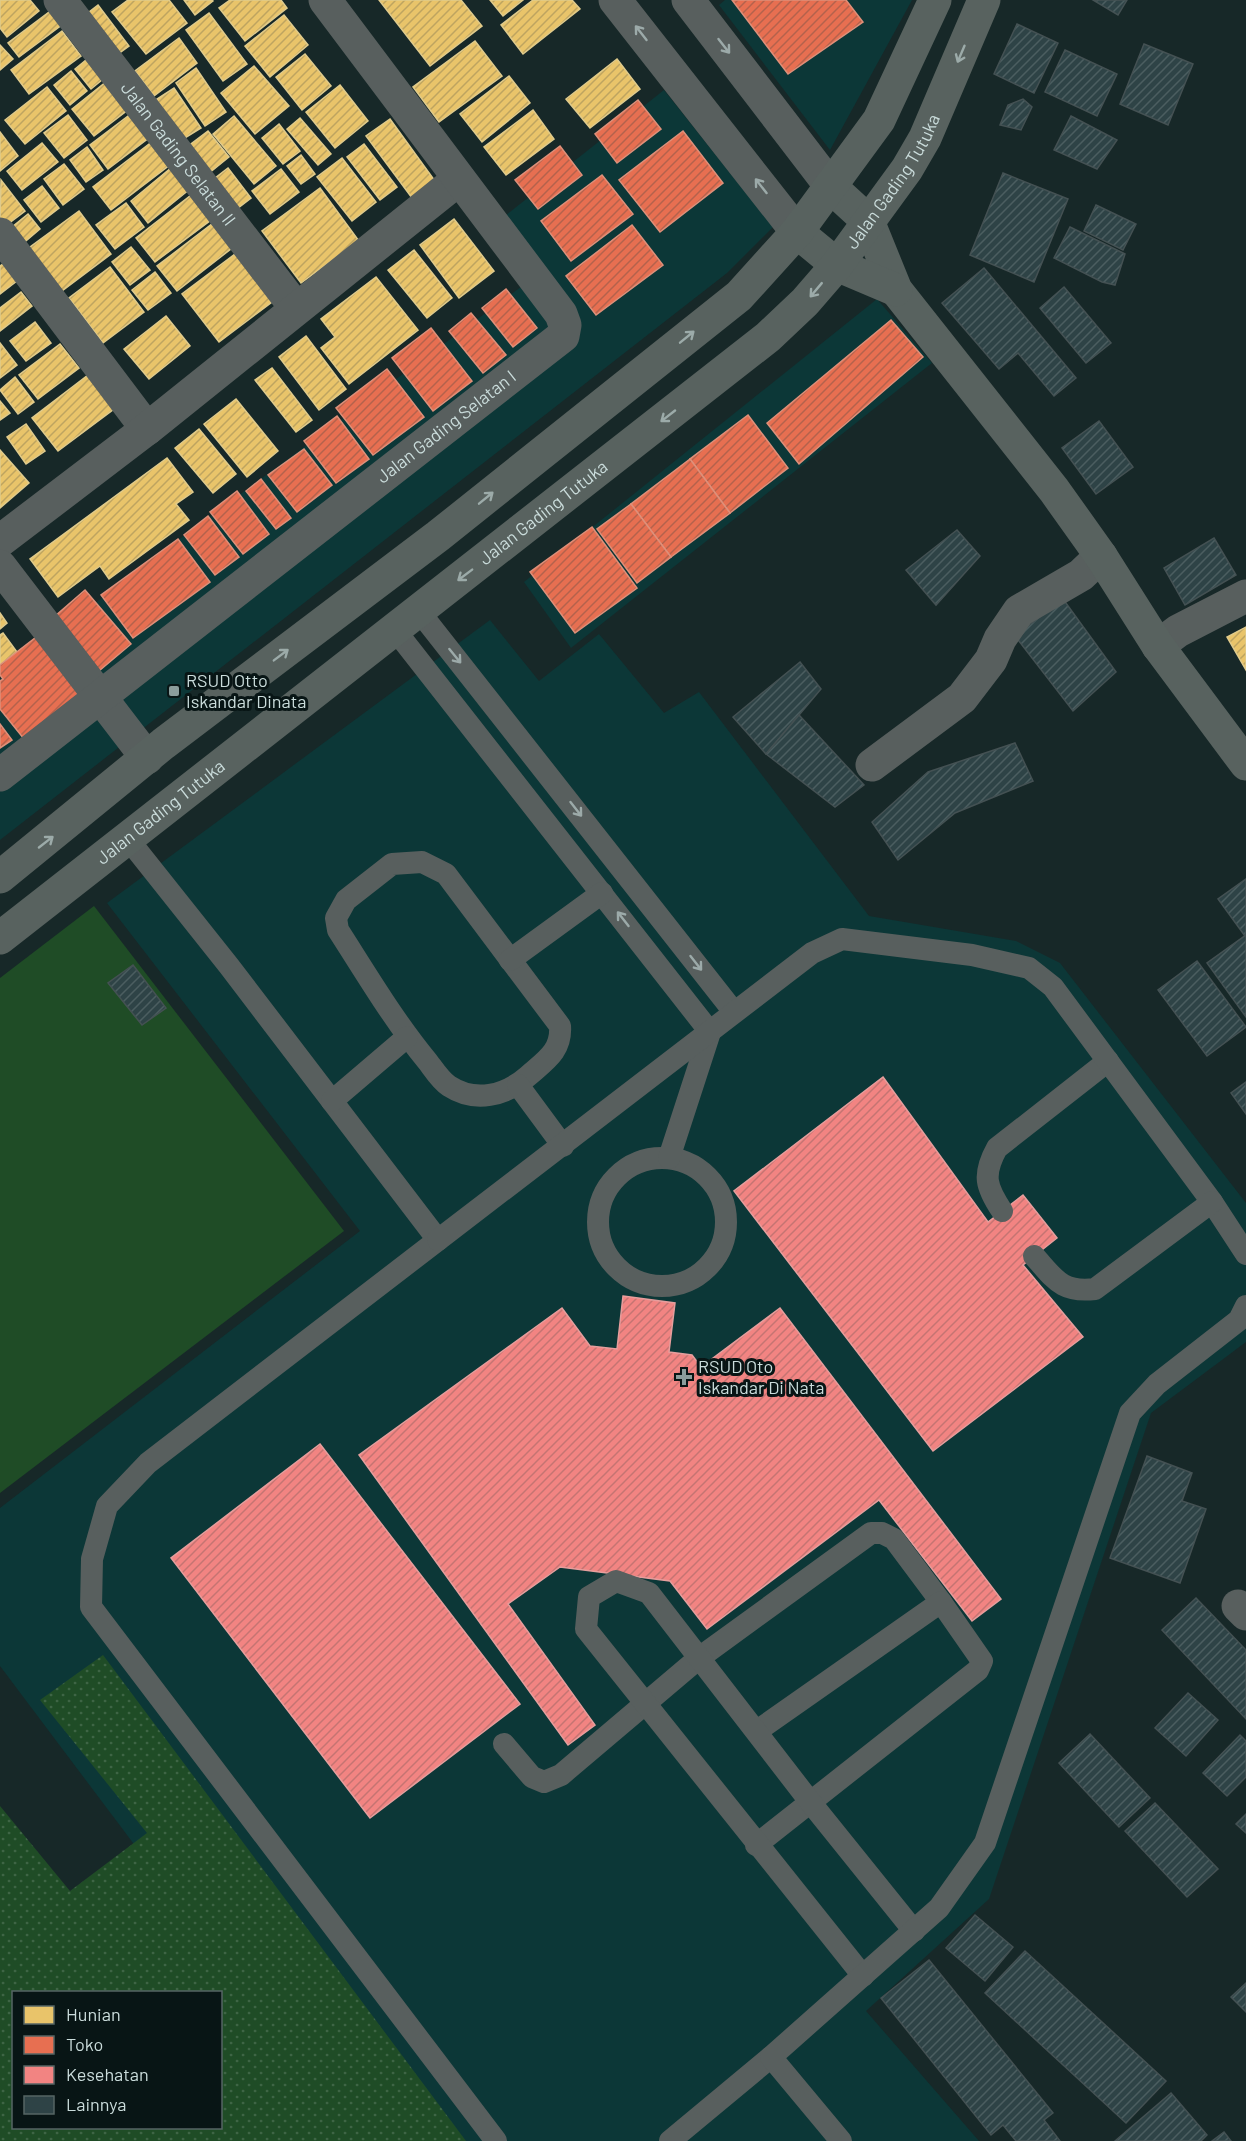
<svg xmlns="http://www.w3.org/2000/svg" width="1246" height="2141" font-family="Barlow,sans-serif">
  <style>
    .built { fill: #0c3737 }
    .grass { fill: url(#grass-dots); fill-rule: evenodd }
    .park { fill: #1f4c26 }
    .homes { fill: url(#homes-hatch); stroke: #e0cb8c; stroke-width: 1.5 }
    .shops { fill: url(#shops-hatch); stroke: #de907a; stroke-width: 1.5 }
    .health { fill: url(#health-hatch); stroke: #e69e9d; stroke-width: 1.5 }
    .building { fill: url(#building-hatch); stroke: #445153; stroke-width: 1.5 }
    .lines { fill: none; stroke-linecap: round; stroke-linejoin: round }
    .lane { stroke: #585f5e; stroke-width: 22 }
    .street { stroke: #585f5e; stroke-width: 33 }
    .secondary { stroke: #58625f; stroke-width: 33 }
    .oneway { stroke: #9caaa9 }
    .oneway2 { stroke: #9caba9 }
    .poi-dot { fill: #8b9d9c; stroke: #081515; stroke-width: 2 }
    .labels { text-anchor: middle; stroke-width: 6; stroke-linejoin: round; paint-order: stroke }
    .street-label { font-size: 18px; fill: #cadcdb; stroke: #081515 }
    .poi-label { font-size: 18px; fill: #cadcdb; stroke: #081515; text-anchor: start }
  </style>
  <defs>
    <pattern id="grass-dots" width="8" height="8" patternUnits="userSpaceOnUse" patternTransform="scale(1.5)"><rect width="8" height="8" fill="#1f4c26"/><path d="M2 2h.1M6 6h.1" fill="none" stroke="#3e6545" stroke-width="1.8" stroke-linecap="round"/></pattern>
    <pattern id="homes-hatch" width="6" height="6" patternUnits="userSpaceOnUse" patternTransform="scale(1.5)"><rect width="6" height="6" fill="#e9c46a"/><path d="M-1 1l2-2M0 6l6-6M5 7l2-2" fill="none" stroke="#bea460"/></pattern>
    <pattern id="shops-hatch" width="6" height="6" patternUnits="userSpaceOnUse" patternTransform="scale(1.5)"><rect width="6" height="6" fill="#e76f51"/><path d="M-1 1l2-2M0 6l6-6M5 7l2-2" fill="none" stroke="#b4624c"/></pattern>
    <pattern id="health-hatch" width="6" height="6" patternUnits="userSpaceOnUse" patternTransform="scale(1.5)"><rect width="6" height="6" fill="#f28482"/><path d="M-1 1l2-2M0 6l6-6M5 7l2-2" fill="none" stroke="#c57472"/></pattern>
    <pattern id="building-hatch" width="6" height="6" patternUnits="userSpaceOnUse" patternTransform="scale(1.5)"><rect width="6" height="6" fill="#2e4346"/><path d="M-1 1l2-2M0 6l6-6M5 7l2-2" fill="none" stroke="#4b5e60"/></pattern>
  </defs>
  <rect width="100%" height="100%" fill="#172828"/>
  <g class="built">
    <path d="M 725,0 L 912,0 L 830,150 L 719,5 Z"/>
    <path d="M 664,90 L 773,227 L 727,273 L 0,840 L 0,679 L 124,580 L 525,284 L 486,231 Z"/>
    <path d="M 877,299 L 932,363 L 571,648 L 524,582 Z"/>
    <path d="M 490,620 L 539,681 L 599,634 L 664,713 L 699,692 L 869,916 L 1016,941 L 1060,963 L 1246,1203 L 1246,1342 L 1151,1413 L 989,1899 L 866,2011 L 979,2141 L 357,2141 L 0,1666 L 0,1508 L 360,1231 L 107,903 Z"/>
  </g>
  <path class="grass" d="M 103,1655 L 466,2141 L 0,2141 L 0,1806 L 70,1891 L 147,1833 L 40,1700 ZM 220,1992 L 220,2128 L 14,2128 L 14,1992 Z"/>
  <path class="park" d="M 94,906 L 344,1231 L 0,1493 L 0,978 Z"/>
  <g class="homes">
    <path d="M 0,0 L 30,0 L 39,11 L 7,37 L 0,28 Z"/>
    <path d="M 128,0 L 169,0 L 187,23 L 146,54 L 112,12 Z"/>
    <path d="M 184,0 L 212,0 L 213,1 L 195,15 Z"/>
    <path d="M 230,0 L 281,0 L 287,8 L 245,41 L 219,8 Z"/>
    <path d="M 379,0 L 461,0 L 482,26 L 430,66 Z"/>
    <path d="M 490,0 L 523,0 L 503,16 Z"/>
    <path d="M 533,0 L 572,0 L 580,9 L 523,54 L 501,25 Z"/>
    <path d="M 98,5 L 129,46 L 114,57 L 84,16 Z"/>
    <path d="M 53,9 L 63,24 L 19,57 L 8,43 Z"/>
    <path d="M 209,13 L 247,64 L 223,81 L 186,30 Z"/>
    <path d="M 284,15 L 308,45 L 270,77 L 245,46 Z"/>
    <path d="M 62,31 L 81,56 L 29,94 L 11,70 Z"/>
    <path d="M 179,38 L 197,63 L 154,96 L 135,71 Z"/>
    <path d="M 475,41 L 502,76 L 439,122 L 413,87 Z"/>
    <path d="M 0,45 L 13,59 L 0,70 Z"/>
    <path d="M 305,54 L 331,86 L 302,110 L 276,77 Z"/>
    <path d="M 92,55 L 108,75 L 91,89 L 75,69 Z"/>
    <path d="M 617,59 L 640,89 L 590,128 L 566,99 Z"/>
    <path d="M 254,66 L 289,106 L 255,134 L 221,93 Z"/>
    <path d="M 196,68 L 226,112 L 205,126 L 176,83 Z"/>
    <path d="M 71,71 L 87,91 L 70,105 L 54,85 Z"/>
    <path d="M 509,76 L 530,103 L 482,142 L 460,114 Z"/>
    <path d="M 107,81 L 129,109 L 94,136 L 72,109 Z"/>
    <path d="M 340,85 L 368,121 L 335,148 L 306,112 Z"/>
    <path d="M 47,87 L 66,111 L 25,144 L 5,120 Z"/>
    <path d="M 174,88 L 201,128 L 180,141 L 154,101 Z"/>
    <path d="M 533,110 L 554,139 L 506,175 L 484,147 Z"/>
    <path d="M 132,113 L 150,137 L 108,169 L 90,145 Z"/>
    <path d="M 68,115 L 87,140 L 64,158 L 44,133 Z"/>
    <path d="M 234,116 L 276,166 L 254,184 L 213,134 Z"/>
    <path d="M 300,118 L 331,154 L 318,165 L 287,129 Z"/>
    <path d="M 390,119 L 435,181 L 412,198 L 366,136 Z"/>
    <path d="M 279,124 L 300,151 L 283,164 L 262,138 Z"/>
    <path d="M 208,131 L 229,157 L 208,174 L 187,147 Z"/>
    <path d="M 0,132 L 18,156 L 0,171 Z"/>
    <path d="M 153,141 L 171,164 L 111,210 L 93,187 Z"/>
    <path d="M 42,143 L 58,162 L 22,190 L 7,171 Z"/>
    <path d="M 364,144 L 397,187 L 380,200 L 347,157 Z"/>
    <path d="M 87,147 L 103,170 L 86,182 L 70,160 Z"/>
    <path d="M 301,155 L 315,174 L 301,184 L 287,166 Z"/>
    <path d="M 342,158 L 376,202 L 352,221 L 317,177 Z"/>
    <path d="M 64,164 L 84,189 L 63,205 L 44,179 Z"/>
    <path d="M 172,167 L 190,189 L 148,223 L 131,201 Z"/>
    <path d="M 228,168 L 251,198 L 233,212 L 210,182 Z"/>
    <path d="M 281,169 L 299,192 L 270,214 L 252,191 Z"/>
    <path d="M 1,180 L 25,211 L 4,227 L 0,222 Z"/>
    <path d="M 42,186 L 59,208 L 41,222 L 24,200 Z"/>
    <path d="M 320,188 L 359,241 L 301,283 L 262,231 Z"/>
    <path d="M 195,192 L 215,217 L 155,262 L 136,238 Z"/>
    <path d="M 126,203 L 144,227 L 115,249 L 96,225 Z"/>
    <path d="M 79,211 L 111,254 L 58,294 L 26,250 Z"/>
    <path d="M 28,214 L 40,229 L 20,246 L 7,231 Z"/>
    <path d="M 454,219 L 494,271 L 459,298 L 420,245 Z"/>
    <path d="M 217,220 L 236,245 L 177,291 L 157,266 Z"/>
    <path d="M 131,247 L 150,270 L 130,285 L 112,262 Z"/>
    <path d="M 414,250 L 452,298 L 427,318 L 388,270 Z"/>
    <path d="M 239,251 L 276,299 L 219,342 L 182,294 Z"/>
    <path d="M 3,264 L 17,281 L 0,294 L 0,266 Z"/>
    <path d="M 110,267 L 144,312 L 103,343 L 69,298 Z"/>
    <path d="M 155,272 L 171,293 L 148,310 L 132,290 Z"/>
    <path d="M 376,277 L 418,330 L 349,384 L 321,348 L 335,337 L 321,319 Z"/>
    <path d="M 21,292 L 32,306 L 0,331 L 0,308 Z"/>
    <path d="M 166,316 L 190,346 L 149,379 L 124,349 Z"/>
    <path d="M 35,322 L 51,343 L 26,361 L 10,341 Z"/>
    <path d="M 306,336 L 346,389 L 319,410 L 279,357 Z"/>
    <path d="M 0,343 L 17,365 L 0,378 Z"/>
    <path d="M 60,344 L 79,368 L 38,399 L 19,375 Z"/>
    <path d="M 272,368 L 312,420 L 296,432 L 255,380 Z"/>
    <path d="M 88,375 L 114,409 L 58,451 L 32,418 Z"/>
    <path d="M 15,377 L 34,402 L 18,414 L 0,390 Z"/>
    <path d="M 236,399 L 278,451 L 247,477 L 204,424 Z"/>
    <path d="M 0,401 L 10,413 L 0,420 Z"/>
    <path d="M 26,424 L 45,451 L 26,464 L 7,437 Z"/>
    <path d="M 199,429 L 236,474 L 213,493 L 175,448 Z"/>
    <path d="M 0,450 L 29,483 L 0,508 Z"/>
    <path d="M 167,458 L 193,492 L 176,504 L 189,520 L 109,579 L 100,566 L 58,597 L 30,559 Z"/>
    <path d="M 0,613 L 7,623 L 0,629 Z"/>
    <path d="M 1246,627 L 1246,670 L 1227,637 Z"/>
    <path d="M 3,633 L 17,652 L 0,665 L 0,635 Z"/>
  </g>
  <g class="shops">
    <path d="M 732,0 L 846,0 L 863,22 L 788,74 Z"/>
    <path d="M 638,100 L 661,129 L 617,163 L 595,134 Z"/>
    <path d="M 683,131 L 723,183 L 660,232 L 619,180 Z"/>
    <path d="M 560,146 L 582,175 L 538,209 L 515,180 Z"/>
    <path d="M 602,175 L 633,214 L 571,261 L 541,221 Z"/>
    <path d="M 632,225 L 663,265 L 596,315 L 566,276 Z"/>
    <path d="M 506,289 L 537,328 L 513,347 L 482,308 Z"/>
    <path d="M 471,313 L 506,355 L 483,373 L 449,331 Z"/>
    <path d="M 891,320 L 923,357 L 799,464 L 767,423 Z"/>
    <path d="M 431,328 L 472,381 L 433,411 L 392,358 Z"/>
    <path d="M 387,369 L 424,417 L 373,455 L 336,408 Z"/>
    <path d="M 748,415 L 788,468 L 730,513 L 690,459 Z"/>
    <path d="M 337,416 L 369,459 L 336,483 L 304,441 Z"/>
    <path d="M 304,449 L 332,485 L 297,512 L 268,475 Z"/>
    <path d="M 690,459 L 730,513 L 671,557 L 631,504 Z"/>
    <path d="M 261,479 L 291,518 L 276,529 L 246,491 Z"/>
    <path d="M 237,491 L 269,534 L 243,554 L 210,512 Z"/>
    <path d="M 631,504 L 671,557 L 637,583 L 597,529 Z"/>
    <path d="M 208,516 L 239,557 L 215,575 L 184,535 Z"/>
    <path d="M 592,527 L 637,588 L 575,633 L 530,572 Z"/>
    <path d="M 178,539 L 210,582 L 133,638 L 101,595 Z"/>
    <path d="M 85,590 L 131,644 L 93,676 L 47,623 Z"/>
    <path d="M 44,631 L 89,688 L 24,739 L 0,709 L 0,681 L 3,679 L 0,675 L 0,665 Z"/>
    <path d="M 0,724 L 12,740 L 0,748 Z"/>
  </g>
  <g class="health">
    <path d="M 883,1077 L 988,1222 L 1023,1195 L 1057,1238 L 1023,1265 L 1083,1337 L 933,1451 L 734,1191 Z"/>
    <path d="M 623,1296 L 675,1303 L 669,1352 L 692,1355 L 701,1367 L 780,1308 L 1001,1599 L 972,1621 L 879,1500 L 707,1629 L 670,1581 L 560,1567 L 508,1604 L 595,1725 L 568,1745 L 359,1455 L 562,1308 L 590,1346 L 617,1349 Z"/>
    <path d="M 320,1444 L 520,1704 L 370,1818 L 171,1558 Z"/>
  </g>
  <g class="building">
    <path d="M 1093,0 L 1127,0 L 1118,15 Z"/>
    <path d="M 1017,24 L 1058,43 L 1034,93 L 994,74 Z"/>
    <path d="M 1144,44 L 1193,64 L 1168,125 L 1120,104 Z"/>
    <path d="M 1065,50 L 1117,74 L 1097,116 L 1045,92 Z"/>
    <path d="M 1023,99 L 1032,107 L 1021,130 L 1000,125 L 1008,105 Z"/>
    <path d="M 1071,116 L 1117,140 L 1097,169 L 1054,150 Z"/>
    <path d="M 1003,173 L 1068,199 L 1034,282 L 970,255 Z"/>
    <path d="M 1096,205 L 1136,224 L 1123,250 L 1084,231 Z"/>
    <path d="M 1070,227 L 1125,254 L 1115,285 L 1102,282 L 1054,258 Z"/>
    <path d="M 984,268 L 1076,378 L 1054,396 L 1018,353 L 999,369 L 942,303 Z"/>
    <path d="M 1064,287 L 1111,343 L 1086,363 L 1040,308 Z"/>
    <path d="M 1099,421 L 1133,467 L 1096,494 L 1062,448 Z"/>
    <path d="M 957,530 L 980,556 L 936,605 L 906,570 Z"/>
    <path d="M 1214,538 L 1236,575 L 1185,605 L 1164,568 Z"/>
    <path d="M 1063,599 L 1116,672 L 1073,711 L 1015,636 Z"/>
    <path d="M 800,662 L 821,689 L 766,754 L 733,717 Z"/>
    <path d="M 799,715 L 864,785 L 835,807 L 766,754 Z"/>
    <path d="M 1015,743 L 1033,781 L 955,813 L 898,860 L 872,822 L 928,772 Z"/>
    <path d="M 1246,879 L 1246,935 L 1245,936 L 1218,899 Z"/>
    <path d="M 1246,935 L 1246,1017 L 1207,963 Z"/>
    <path d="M 1197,961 L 1246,1027 L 1207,1056 L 1158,990 Z"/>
    <path d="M 133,965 L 166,1008 L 142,1025 L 108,983 Z"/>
    <path d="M 1246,1082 L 1246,1114 L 1231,1093 Z"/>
    <path d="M 1147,1456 L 1192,1473 L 1182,1501 L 1206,1509 L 1180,1583 L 1110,1558 Z"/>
    <path d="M 1196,1598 L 1246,1650 L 1246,1719 L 1162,1630 Z"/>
    <path d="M 1188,1693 L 1218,1720 L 1186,1756 L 1155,1728 Z"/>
    <path d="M 1090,1734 L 1150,1798 L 1119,1827 L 1059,1763 Z"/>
    <path d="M 1240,1735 L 1246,1741 L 1246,1777 L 1227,1796 L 1203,1773 Z"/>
    <path d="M 1155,1803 L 1218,1869 L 1187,1897 L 1125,1831 Z"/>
    <path d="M 1246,1814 L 1246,1833 L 1236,1824 Z"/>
    <path d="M 975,1915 L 1013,1947 L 985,1981 L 946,1948 Z"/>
    <path d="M 1025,1951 L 1166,2081 L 1126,2123 L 985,1993 Z"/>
    <path d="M 929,1960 L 1053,2113 L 1044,2120 L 1060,2141 L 1016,2141 L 1003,2125 L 991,2135 L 881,1998 Z"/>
    <path d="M 1246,1983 L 1246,2012 L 1231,1997 Z"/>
    <path d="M 1171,2093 L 1207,2135 L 1201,2141 L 1115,2141 Z"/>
    <path d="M 1224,2132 L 1231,2141 L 1212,2141 Z"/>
  </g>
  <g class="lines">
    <g class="lane">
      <path d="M 418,610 L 734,1012"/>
      <path d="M 395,630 L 710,1032"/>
      <path d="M 128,839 L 229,966 L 438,1240 L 148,1463 L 107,1506 L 92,1559 L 91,1607 L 496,2141"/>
      <path d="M 422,862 L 446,874 L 560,1026 C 562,1051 545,1061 528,1076 C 505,1096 475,1103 449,1086 C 441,1081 434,1070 428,1062 C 394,1021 367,975 338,930 L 336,918 L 346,900 L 392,864 Z"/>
      <path d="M 510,960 L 602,893"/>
      <path d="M 518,1085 L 563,1146"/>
      <path d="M 332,1101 L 407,1037"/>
      <circle cx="662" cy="1222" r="64"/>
      <path d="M 669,1158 L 710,1032"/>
      <path d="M 1002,1211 C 986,1187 982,1175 997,1148 L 1108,1061"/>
      <path d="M 438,1240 L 812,953 L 842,939 L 972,955 L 1029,968 L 1053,987 L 1212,1202 L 1246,1254"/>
      <path d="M 1034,1256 C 1055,1279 1061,1293 1095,1289 L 1212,1202"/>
      <path d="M 504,1744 L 532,1777 L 544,1782 L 561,1775 L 699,1658 L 871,1533 L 882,1533 L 894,1539 L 941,1602"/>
      <path d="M 756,1845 L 978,1670 L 982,1661 L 941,1602 L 757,1731"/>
      <path d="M 863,1976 L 586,1629 L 589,1597 L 616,1581 L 649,1593 L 811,1803 L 914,1931"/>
      <path d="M 670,2141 L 771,2057"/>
      <path d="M 841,2141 L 771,2057 L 939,1908 L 985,1843 L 1130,1413 L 1157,1384 L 1239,1320 L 1246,1306"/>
    </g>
    <g class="street">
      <path id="s1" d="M 60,0 L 296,308"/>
      <path d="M 615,0 L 797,232"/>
      <path d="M 688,0 L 832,188"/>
      <path d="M 0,234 L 147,429"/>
      <path d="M 0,541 L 147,429 L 459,179"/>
      <path d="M 0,566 L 147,758"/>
      <path d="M 1158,646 L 1178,631 L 1246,596"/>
      <path d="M 872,765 L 962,698 L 991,660 L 1000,639 L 1019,611 L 1081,575 L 1101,556"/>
      <path id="s2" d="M 0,775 L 563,336 L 565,325 L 561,314 L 325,0"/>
      <path d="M 1238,1606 L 1246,1614"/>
    </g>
    <g class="secondary">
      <path d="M 832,188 L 868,221 L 896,290 L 1054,490 L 1101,556 L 1158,646 L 1246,764"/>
      <path d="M 797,232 L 837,265 L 896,290"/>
      <path d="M 0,877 L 163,744 L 438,536 L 739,296 L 797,232 L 879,120 L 935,0"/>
      <path id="s3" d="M 0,938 L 768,337 L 805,302 L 837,265 L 907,169 L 925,138 L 984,0"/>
    </g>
  </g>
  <defs><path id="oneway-shaft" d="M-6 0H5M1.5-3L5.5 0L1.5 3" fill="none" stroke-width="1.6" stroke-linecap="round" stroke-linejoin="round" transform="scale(1.5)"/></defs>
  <g class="oneway">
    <use href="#oneway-shaft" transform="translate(641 33) rotate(-128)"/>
    <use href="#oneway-shaft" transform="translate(724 46) rotate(52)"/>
    <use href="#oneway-shaft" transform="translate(761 186) rotate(-128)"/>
    <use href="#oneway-shaft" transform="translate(455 656) rotate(51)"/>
    <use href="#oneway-shaft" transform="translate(576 809) rotate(52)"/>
    <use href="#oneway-shaft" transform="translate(623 919) rotate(-128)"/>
    <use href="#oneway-shaft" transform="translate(696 963) rotate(52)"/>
  </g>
  <g class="oneway2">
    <use href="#oneway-shaft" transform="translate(961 54) rotate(113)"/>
    <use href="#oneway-shaft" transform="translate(816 290) rotate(130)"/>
    <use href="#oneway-shaft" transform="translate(687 337) rotate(-39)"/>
    <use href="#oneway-shaft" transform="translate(668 416) rotate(142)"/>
    <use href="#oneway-shaft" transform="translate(486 498) rotate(-39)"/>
    <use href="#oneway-shaft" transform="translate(465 575) rotate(143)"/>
    <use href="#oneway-shaft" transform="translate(281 655) rotate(-37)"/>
    <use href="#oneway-shaft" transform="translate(46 842) rotate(-38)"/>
  </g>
  <g class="poi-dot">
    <rect x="168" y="685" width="12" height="12" rx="3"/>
    <path d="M681 1368h6v6h6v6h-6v6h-6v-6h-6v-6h6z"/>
  </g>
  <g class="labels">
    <g class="street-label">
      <text dy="6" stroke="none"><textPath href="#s1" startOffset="194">Jalan Gading Selatan II</textPath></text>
      <text dy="6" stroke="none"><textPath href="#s3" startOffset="1176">Jalan Gading Tutuka</textPath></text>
      <text dy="6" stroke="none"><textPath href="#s2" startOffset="566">Jalan Gading Selatan I</textPath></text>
      <text dy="6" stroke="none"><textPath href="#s3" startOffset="690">Jalan Gading Tutuka</textPath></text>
      <text dy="6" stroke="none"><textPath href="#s3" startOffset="204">Jalan Gading Tutuka</textPath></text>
    </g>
    <g class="poi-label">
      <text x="186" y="687">RSUD Otto<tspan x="186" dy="21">Iskandar Dinata</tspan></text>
      <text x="698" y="1373">RSUD Oto<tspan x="698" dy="21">Iskandar Di Nata</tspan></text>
    </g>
  </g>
  <rect x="12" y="1991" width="210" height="138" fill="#081515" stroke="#566564" stroke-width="1.5"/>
  <rect x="24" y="2006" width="30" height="18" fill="#e9c46a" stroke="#566564" stroke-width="1.5"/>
  <text x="66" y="2021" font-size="18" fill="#cadcdb">Hunian</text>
  <rect x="24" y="2036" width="30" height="18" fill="#e76f51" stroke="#566564" stroke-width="1.5"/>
  <text x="66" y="2051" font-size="18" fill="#cadcdb">Toko</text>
  <rect x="24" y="2066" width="30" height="18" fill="#f28482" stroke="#566564" stroke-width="1.5"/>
  <text x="66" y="2081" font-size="18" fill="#cadcdb">Kesehatan</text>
  <rect x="24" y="2096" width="30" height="18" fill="#2e4346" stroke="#566564" stroke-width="1.5"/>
  <text x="66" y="2111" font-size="18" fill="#cadcdb">Lainnya</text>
</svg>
